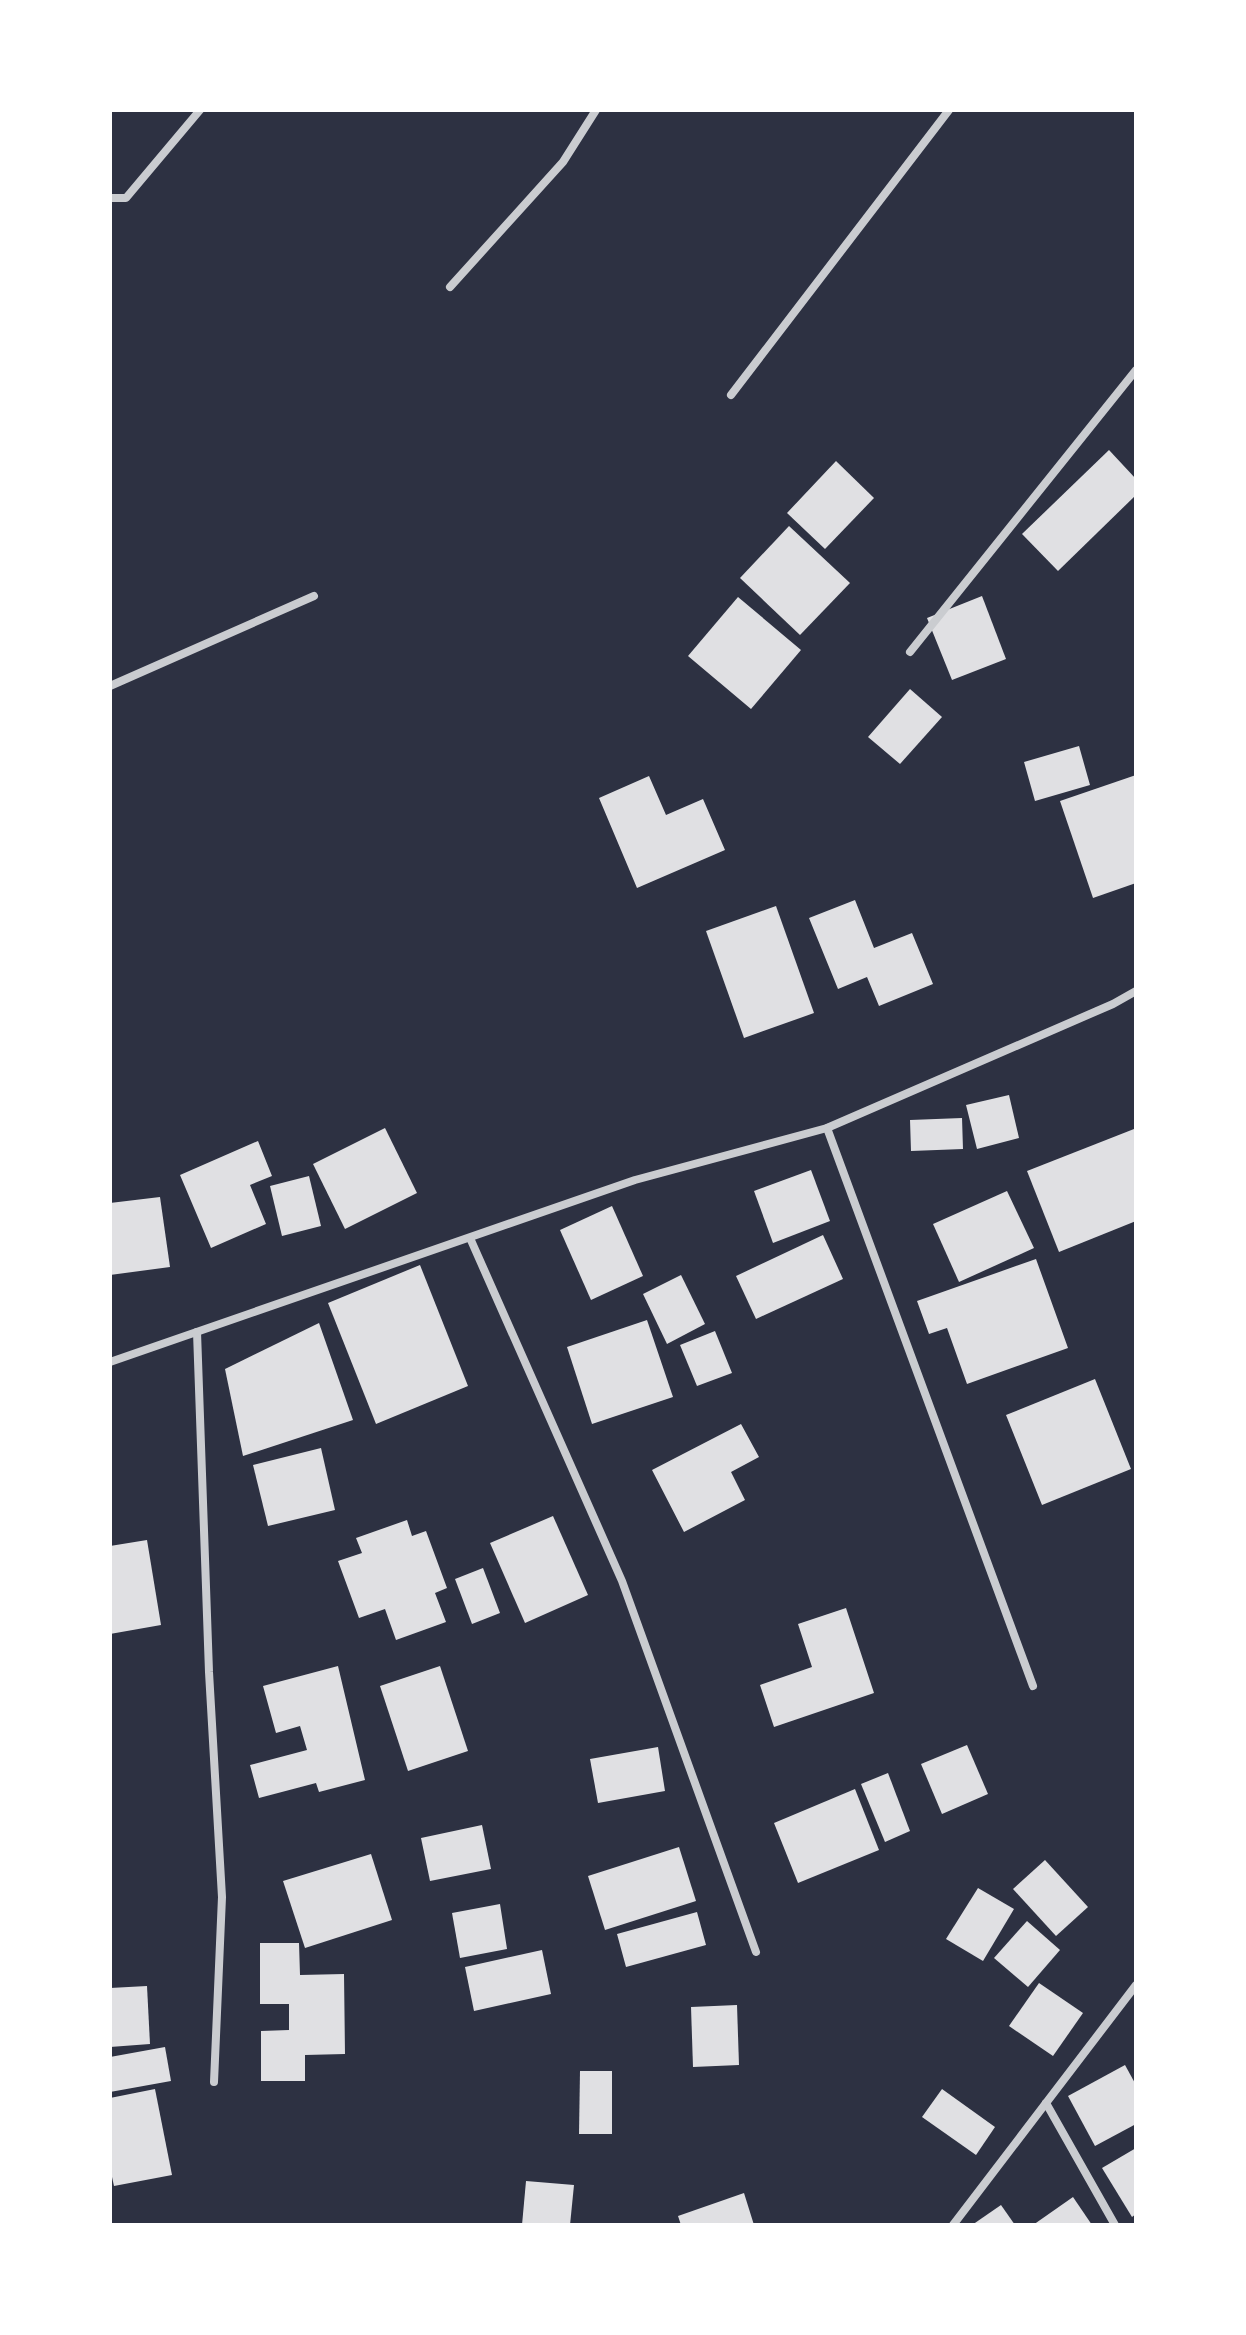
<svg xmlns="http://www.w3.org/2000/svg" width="1246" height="2335" font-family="Commissioner,sans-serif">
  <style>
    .building { fill: #e0e0e3 }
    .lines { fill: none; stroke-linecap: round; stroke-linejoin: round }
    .minor { stroke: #caccd0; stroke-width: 8 }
  </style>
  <rect width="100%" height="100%" fill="#2d3142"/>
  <g class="building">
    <path d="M 1109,450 L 1136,479 L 1136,495 L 1058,571 L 1022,534 Z"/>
    <path d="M 836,461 L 874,498 L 825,549 L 787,513 Z"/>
    <path d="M 789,526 L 850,583 L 800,635 L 740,578 Z"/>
    <path d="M 982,596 L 1006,659 L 952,680 L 927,618 Z"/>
    <path d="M 738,597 L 801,650 L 751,709 L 688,656 Z"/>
    <path d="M 910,689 L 942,717 L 900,764 L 868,737 Z"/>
    <path d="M 1079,746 L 1090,785 L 1035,801 L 1024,762 Z"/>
    <path d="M 1136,775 L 1136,883 L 1093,898 L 1060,801 Z"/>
    <path d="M 649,776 L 666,815 L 703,799 L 725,850 L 637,888 L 599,798 Z"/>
    <path d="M 855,900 L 874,948 L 912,933 L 933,984 L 879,1006 L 867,977 L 838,989 L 809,918 Z"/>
    <path d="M 776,906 L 814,1013 L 744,1038 L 706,931 Z"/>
    <path d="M 1009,1095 L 1019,1138 L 977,1149 L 966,1105 Z"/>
    <path d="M 962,1118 L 963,1149 L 911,1151 L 910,1120 Z"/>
    <path d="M 385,1128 L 417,1193 L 345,1229 L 313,1164 Z"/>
    <path d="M 1134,1129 L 1136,1221 L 1059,1252 L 1027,1171 Z"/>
    <path d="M 258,1141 L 272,1176 L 250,1185 L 266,1224 L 211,1248 L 180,1175 Z"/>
    <path d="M 811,1170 L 830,1221 L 773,1243 L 754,1191 Z"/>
    <path d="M 309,1176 L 321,1226 L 282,1236 L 270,1186 Z"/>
    <path d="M 1007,1191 L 1034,1248 L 959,1282 L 933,1224 Z"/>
    <path d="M 160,1197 L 170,1267 L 110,1275 L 110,1203 Z"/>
    <path d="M 612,1206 L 643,1276 L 591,1300 L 560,1230 Z"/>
    <path d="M 823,1235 L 843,1279 L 756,1319 L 736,1276 Z"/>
    <path d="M 1036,1259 L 1068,1348 L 967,1384 L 947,1328 L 929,1334 L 917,1301 Z"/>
    <path d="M 420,1265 L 468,1386 L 376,1424 L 328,1303 Z"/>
    <path d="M 681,1275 L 705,1324 L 667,1344 L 643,1294 Z"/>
    <path d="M 647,1320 L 673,1397 L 592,1424 L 567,1347 Z"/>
    <path d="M 319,1323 L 353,1420 L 243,1456 L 225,1369 Z"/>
    <path d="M 715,1331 L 732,1373 L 697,1386 L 680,1345 Z"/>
    <path d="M 1095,1379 L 1131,1469 L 1042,1505 L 1006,1415 Z"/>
    <path d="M 741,1424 L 759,1457 L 731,1472 L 745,1500 L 684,1532 L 652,1470 Z"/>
    <path d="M 321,1448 L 335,1510 L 268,1526 L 253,1465 Z"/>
    <path d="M 553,1516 L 588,1595 L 525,1623 L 490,1543 Z"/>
    <path d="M 407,1520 L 412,1536 L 426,1531 L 447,1588 L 435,1593 L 446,1622 L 396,1640 L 385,1609 L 359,1618 L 338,1561 L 362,1553 L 356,1538 Z"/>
    <path d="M 147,1540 L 161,1625 L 110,1634 L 110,1546 Z"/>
    <path d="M 483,1568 L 500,1613 L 472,1624 L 455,1579 Z"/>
    <path d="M 846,1608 L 874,1693 L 774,1727 L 760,1685 L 812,1667 L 798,1624 Z"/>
    <path d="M 338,1666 L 365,1780 L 319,1792 L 316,1783 L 259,1798 L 250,1765 L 307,1750 L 300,1726 L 276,1733 L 263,1686 Z"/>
    <path d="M 440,1666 L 468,1751 L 408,1771 L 380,1686 Z"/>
    <path d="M 967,1745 L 988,1794 L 942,1814 L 921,1764 Z"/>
    <path d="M 658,1747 L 665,1791 L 598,1803 L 590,1759 Z"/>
    <path d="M 888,1773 L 910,1831 L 885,1842 L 861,1784 Z"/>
    <path d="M 855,1789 L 879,1850 L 798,1883 L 774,1823 Z"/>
    <path d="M 482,1825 L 491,1869 L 430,1881 L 421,1838 Z"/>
    <path d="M 679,1847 L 696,1901 L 605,1930 L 588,1876 Z"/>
    <path d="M 371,1854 L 392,1920 L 305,1948 L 283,1881 Z"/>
    <path d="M 1045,1860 L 1088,1907 L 1056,1936 L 1013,1889 Z"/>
    <path d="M 978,1888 L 1014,1909 L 983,1961 L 946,1939 Z"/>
    <path d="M 500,1904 L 507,1949 L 460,1958 L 452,1913 Z"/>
    <path d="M 697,1912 L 706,1945 L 626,1967 L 617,1934 Z"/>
    <path d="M 1027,1921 L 1060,1950 L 1028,1987 L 994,1958 Z"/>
    <path d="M 260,1943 L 299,1943 L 300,1975 L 344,1974 L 345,2054 L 305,2055 L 305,2081 L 261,2081 L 261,2031 L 289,2030 L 289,2004 L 260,2004 Z"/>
    <path d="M 542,1950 L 551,1994 L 474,2011 L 465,1967 Z"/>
    <path d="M 1039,1983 L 1083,2013 L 1053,2056 L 1009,2026 Z"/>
    <path d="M 147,1986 L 150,2044 L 110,2047 L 110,1988 Z"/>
    <path d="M 737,2005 L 739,2065 L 693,2067 L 691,2007 Z"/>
    <path d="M 165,2047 L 171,2081 L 110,2092 L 110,2057 Z"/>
    <path d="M 1125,2065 L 1136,2085 L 1136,2124 L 1095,2146 L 1068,2096 Z"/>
    <path d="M 580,2071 L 612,2071 L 612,2134 L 579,2134 Z"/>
    <path d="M 155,2089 L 172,2175 L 114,2186 L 110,2168 L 110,2098 Z"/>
    <path d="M 942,2089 L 995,2127 L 976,2155 L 922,2117 Z"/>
    <path d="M 1136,2148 L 1136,2214 L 1132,2217 L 1102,2168 Z"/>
    <path d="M 526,2181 L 574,2185 L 570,2225 L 522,2225 Z"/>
    <path d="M 744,2193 L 754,2225 L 681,2225 L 678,2216 Z"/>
    <path d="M 1073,2197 L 1092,2225 L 1033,2225 Z"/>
    <path d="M 1001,2205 L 1015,2225 L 972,2225 Z"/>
  </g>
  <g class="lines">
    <g class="minor">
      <path d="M 110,198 L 126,198 L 200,110"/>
      <path d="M 450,287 L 563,162 L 596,110"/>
      <path d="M 731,395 L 949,110"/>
      <path d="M 910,652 L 1136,370"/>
      <path d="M 110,686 L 314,596"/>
      <path d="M 827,1128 L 1033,1686"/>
      <path d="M 470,1238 L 622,1581 L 756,1952"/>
      <path d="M 197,1332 L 209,1672 L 222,1897 L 214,2082"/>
      <path d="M 110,1362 L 635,1180 L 827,1128 L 1113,1004 L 1136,991"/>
      <path d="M 1046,2103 L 1115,2225"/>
      <path d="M 953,2225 L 1136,1985"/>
    </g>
  </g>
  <rect width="1246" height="2335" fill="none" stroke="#ffffff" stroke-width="224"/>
</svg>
